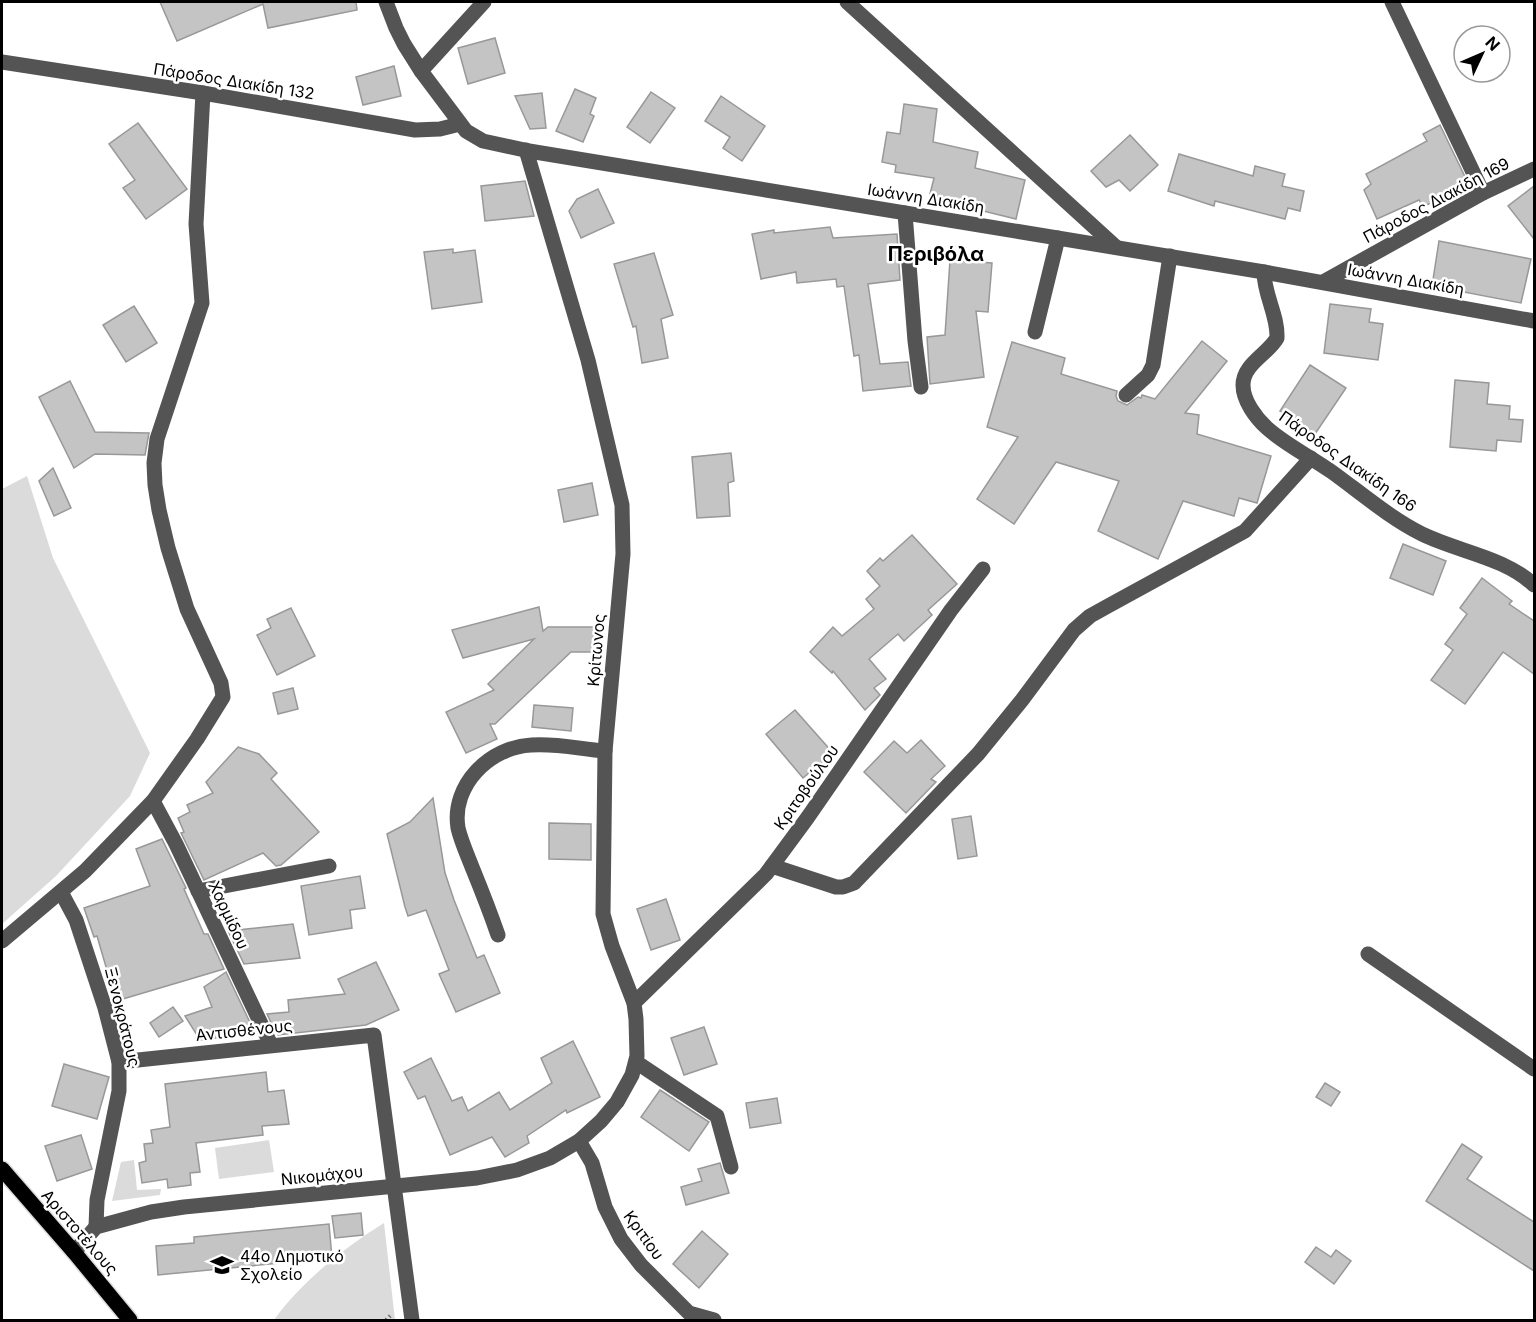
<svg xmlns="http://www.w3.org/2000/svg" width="1536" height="1322" font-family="Inter,sans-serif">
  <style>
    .green { fill: #dbdbdb }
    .building { fill: #c4c4c4; stroke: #989898; stroke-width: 1.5 }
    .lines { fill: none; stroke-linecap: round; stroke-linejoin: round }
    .major-casing { stroke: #dbdbdb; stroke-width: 18 }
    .path { stroke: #767676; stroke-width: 4; stroke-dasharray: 1.5 3; stroke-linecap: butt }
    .minor { stroke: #545454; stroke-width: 15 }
    .major { stroke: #000; stroke-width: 15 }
    .labels { text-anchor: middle; stroke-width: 5; stroke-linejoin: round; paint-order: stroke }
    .street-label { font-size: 16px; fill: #000; stroke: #fff }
    .poi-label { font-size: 16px; fill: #000; stroke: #fff; text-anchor: start }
    .quarter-label { font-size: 20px; font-weight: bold; fill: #000; stroke: #fff }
  </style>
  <rect width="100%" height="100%" fill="#fff"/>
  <g class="green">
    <path d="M 27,476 L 53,558 L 150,753 L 130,796 L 56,876 L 2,924 L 2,489 Z"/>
    <path d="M 269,1140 L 274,1172 L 219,1179 L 215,1148 Z"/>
    <path d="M 134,1160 L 137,1190 L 161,1189 L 160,1195 L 112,1201 L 121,1162 Z"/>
    <path d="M 384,1223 L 395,1320 L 274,1320 C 300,1283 345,1247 384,1223 Z"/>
  </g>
  <g class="building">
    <path d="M 160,2 L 356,2 L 357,10 L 268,28 L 263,4 L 177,41 Z"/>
    <path d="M 495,38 L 505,73 L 468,84 L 458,48 Z"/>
    <path d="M 394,66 L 401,96 L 363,105 L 356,77 Z"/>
    <path d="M 575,89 L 596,98 L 590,114 L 594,116 L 583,142 L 556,131 Z"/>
    <path d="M 651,92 L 675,108 L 650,143 L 627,127 Z"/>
    <path d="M 542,93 L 546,128 L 530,129 L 515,96 Z"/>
    <path d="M 721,96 L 765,126 L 742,161 L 723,148 L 730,137 L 705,121 Z"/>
    <path d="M 904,104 L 937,109 L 933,142 L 978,152 L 975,168 L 1025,180 L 1016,219 L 975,209 L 976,205 L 930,194 L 934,178 L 895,172 L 896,165 L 882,162 L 887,132 L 900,134 Z"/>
    <path d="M 138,123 L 187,189 L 146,219 L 123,188 L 135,180 L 109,144 Z"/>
    <path d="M 1440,125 L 1468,183 L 1423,207 L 1419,200 L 1377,219 L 1364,190 L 1371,184 L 1366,174 L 1427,141 L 1423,134 Z"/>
    <path d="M 1130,135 L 1158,165 L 1130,191 L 1119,180 L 1106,187 L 1091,171 Z"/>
    <path d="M 1179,154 L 1253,176 L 1255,166 L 1285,174 L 1282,186 L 1304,191 L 1300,211 L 1288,208 L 1285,219 L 1215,201 L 1214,206 L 1168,191 Z"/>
    <path d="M 525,181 L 534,216 L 485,221 L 481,186 Z"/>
    <path d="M 1534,186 L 1534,239 L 1508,206 Z"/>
    <path d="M 598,189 L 614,223 L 581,238 L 569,211 L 577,199 Z"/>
    <path d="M 830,227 L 833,238 L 897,234 L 900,280 L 868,284 L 880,364 L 908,362 L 911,386 L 863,391 L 859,355 L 854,356 L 844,286 L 837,287 L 836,279 L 797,283 L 796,272 L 761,279 L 752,234 L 774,230 L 774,233 Z"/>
    <path d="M 1439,241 L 1531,259 L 1521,303 L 1432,286 Z"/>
    <path d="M 453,249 L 453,253 L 475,250 L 482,302 L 432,309 L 424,252 Z"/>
    <path d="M 654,253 L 673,315 L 661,319 L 668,358 L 642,363 L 636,326 L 633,327 L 614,264 Z"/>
    <path d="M 950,260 L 992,263 L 988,312 L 976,311 L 984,377 L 930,384 L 927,337 L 945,335 Z"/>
    <path d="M 1330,304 L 1371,309 L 1369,322 L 1383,324 L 1378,360 L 1324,353 Z"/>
    <path d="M 134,306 L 157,343 L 126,362 L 103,325 Z"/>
    <path d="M 1202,341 L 1227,361 L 1185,413 L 1199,415 L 1197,434 L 1271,456 L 1257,503 L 1239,498 L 1234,516 L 1183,501 L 1158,559 L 1098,531 L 1119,481 L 1056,462 L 1014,524 L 977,499 L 1018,437 L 987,427 L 1012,342 L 1065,358 L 1061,374 L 1117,391 L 1116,396 L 1118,401 L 1127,405 L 1138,397 L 1141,398 L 1142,395 L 1155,399 Z"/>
    <path d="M 1310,365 L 1346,388 L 1315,434 L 1280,411 Z"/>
    <path d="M 1455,380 L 1489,383 L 1487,404 L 1510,406 L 1509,419 L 1523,420 L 1521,442 L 1497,440 L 1496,451 L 1450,447 Z"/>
    <path d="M 70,381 L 95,432 L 149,433 L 145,455 L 95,454 L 74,468 L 39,397 Z"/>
    <path d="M 731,453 L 734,481 L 728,483 L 730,516 L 697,518 L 692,457 Z"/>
    <path d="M 53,468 L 71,508 L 54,516 L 39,481 Z"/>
    <path d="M 592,483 L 598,515 L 564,522 L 558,490 Z"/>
    <path d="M 912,535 L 957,584 L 928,610 L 932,615 L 904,641 L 898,634 L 869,659 L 886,679 L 874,688 L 880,695 L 865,710 L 833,671 L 832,673 L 810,652 L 833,627 L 842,636 L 874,609 L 866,599 L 880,586 L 867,571 L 880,558 L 883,561 Z"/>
    <path d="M 1403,544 L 1446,561 L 1433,595 L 1390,578 Z"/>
    <path d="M 1482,578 L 1512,601 L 1509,604 L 1534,621 L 1534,674 L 1503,652 L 1465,704 L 1431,680 L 1453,650 L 1445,644 L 1467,614 L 1460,608 Z"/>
    <path d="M 539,607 L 543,631 L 548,627 L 595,627 L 596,652 L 571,652 L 495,724 L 490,724 L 497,739 L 466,753 L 446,712 L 494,690 L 488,684 L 534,639 L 463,658 L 452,630 Z"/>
    <path d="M 291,608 L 315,656 L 277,675 L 257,635 L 271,628 L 267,619 Z"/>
    <path d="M 293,688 L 298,709 L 278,714 L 273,693 Z"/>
    <path d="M 534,705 L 573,708 L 571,731 L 532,727 Z"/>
    <path d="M 795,710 L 833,753 L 803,778 L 766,734 Z"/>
    <path d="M 921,740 L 945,766 L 931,779 L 936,782 L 906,813 L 864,772 L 894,741 L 907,753 Z"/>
    <path d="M 238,747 L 259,754 L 277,773 L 271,779 L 319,832 L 281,865 L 276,866 L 263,853 L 204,880 L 181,833 L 184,832 L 178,818 L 190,812 L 187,805 L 213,793 L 206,782 Z"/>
    <path d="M 433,798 L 445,873 L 454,900 L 477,958 L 484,955 L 500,993 L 456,1012 L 439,974 L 449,970 L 426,910 L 408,916 L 405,907 L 387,834 L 410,822 Z"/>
    <path d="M 971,816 L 977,856 L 958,859 L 952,819 Z"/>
    <path d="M 549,823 L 591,824 L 591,860 L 549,859 Z"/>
    <path d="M 162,839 L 186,888 L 184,889 L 204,934 L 208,934 L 224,969 L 116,1001 L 97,936 L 94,937 L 84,908 L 150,886 L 136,849 Z"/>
    <path d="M 360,876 L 365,908 L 350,910 L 352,928 L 309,935 L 301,886 Z"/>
    <path d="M 666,899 L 680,940 L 651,950 L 637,909 Z"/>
    <path d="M 293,924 L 300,958 L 244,964 L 228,931 Z"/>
    <path d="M 376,962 L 399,1010 L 366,1025 L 278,1035 L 277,1030 L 275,1031 L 267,1014 L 289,1012 L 288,1000 L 345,994 L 338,979 Z"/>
    <path d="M 226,972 L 255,1033 L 200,1040 L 185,1016 L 212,1007 L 204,987 Z"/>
    <path d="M 173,1007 L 183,1021 L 159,1037 L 150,1023 Z"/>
    <path d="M 704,1027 L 717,1064 L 684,1075 L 671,1038 Z"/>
    <path d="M 573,1041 L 600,1097 L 567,1113 L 566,1110 L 527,1136 L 529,1143 L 505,1157 L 492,1137 L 450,1155 L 425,1096 L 418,1099 L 404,1072 L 431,1058 L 452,1101 L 462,1097 L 468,1111 L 499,1092 L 510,1110 L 552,1083 L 541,1058 Z"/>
    <path d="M 64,1064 L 109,1077 L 97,1119 L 52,1106 Z"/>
    <path d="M 266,1072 L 268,1092 L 284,1090 L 289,1124 L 262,1126 L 263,1135 L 196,1143 L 200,1172 L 190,1173 L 191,1185 L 168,1188 L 167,1179 L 142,1183 L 139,1163 L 146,1161 L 144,1144 L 153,1143 L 151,1130 L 170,1127 L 165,1084 Z"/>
    <path d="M 1325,1083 L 1340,1092 L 1331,1106 L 1316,1097 Z"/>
    <path d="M 660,1090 L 709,1122 L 689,1151 L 641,1117 Z"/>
    <path d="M 777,1098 L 781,1123 L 750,1128 L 746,1103 Z"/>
    <path d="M 81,1135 L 92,1169 L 57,1181 L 45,1146 Z"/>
    <path d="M 1462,1144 L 1482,1157 L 1467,1179 L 1534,1222 L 1534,1271 L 1426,1201 Z"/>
    <path d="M 720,1163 L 729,1193 L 686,1205 L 681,1187 L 702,1181 L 698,1169 Z"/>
    <path d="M 361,1213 L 363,1235 L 335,1238 L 332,1216 Z"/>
    <path d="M 329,1224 L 332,1258 L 158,1275 L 156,1246 L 194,1243 L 194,1237 Z"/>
    <path d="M 702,1231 L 728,1254 L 699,1288 L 673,1264 Z"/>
    <path d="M 1316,1247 L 1331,1257 L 1336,1250 L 1351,1261 L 1334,1284 L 1305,1262 Z"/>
  </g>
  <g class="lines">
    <g class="major-casing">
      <path id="major" d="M 2,1169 L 74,1252 L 130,1320"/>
    </g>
    <path class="path" d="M 386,1320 L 392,1314"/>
    <g class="minor">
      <path d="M 386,2 L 396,28 L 404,44 L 421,71 L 466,131 L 483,141 L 529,151 L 1264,272 L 1534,321"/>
      <path d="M 847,2 L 1116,247"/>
      <path d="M 1392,2 L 1483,193"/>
      <path d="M 2,62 L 203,93 L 415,130 L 440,129 L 460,124"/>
      <path d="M 421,71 L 484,2"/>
      <path d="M 905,213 L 915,341 L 921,387"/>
      <path d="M 1264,272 C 1264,295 1278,315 1277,338 C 1268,354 1243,364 1243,385 C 1243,401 1256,418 1267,428 C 1286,445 1311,457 1332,472 C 1361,493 1390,518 1422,534 C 1459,552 1504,557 1534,585"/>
      <path d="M 1323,282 L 1483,193 L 1534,169"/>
      <path d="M 1035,332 L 1058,238"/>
      <path d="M 1126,395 L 1148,375 L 1153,365 L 1170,256"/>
      <path d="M 153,801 L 176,844 L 271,1045"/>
      <path d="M 772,866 L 836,887 L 843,887 L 854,883 L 978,754 L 1022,700 L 1074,630 L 1090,616 L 1108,606 L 1245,531 L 1311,458"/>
      <path d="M 198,891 L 329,866"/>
      <path d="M 61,892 L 76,920 L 105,1008 L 119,1062 L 119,1091 L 97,1200 L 96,1227"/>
      <path d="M 498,935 C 490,912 481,889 472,867 C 467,854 461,841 458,828 C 451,785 490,747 531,745 C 556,743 580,749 605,751"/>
      <path d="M 2,941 L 85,871 L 153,801 L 197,739 L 223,697 L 221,683 L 187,609 L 168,548 L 159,510 L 155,485 L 154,463 L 157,439 L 202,303 L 196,224 L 203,93"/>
      <path d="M 1368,954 L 1534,1069"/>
      <path d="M 634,1003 L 766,874 L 808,817 L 951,610 L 983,569"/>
      <path d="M 119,1062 L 374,1035 L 412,1320"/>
      <path d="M 636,1062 L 717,1116 L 731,1167"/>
      <path d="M 579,1141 L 592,1163 L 605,1207 L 621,1239 L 641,1265 L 689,1313 L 714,1320"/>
      <path d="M 74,1252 L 96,1227 L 151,1212 L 184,1207 L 477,1178 L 517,1170 L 550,1158 L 579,1141 L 601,1121 L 617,1102 L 632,1075 L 637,1056 L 636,1019 L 634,1003 L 612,946 L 603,914 L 605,751 L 623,554 L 622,505 L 588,360 L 526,150"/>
    </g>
    <use href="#major" class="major"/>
  </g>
  <defs>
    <g id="school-bare" transform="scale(1.8)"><path d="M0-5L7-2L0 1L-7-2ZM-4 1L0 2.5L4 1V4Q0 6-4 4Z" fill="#000" stroke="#fff" stroke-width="2.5" paint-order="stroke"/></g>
  </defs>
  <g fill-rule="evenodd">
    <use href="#school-bare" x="222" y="1265"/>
  </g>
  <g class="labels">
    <g class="street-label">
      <text transform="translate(234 81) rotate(9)" y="6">Πάροδος Διακίδη 132</text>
      <text transform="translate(926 198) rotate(9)" y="6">Ιωάννη Διακίδη</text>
      <text transform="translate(1436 200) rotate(-28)" y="6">Πάροδος Διακίδη 169</text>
      <text transform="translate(1406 279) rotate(10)" y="6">Ιωάννη Διακίδη</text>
      <text transform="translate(1348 461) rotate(35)" y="6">Πάροδος Διακίδη 166</text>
      <text transform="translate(596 650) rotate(-85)" y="6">Κρίτωνος</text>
      <text transform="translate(806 787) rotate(-55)" y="6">Κριτοβούλου</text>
      <text transform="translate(229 915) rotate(65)" y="6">Χαρμίδου</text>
      <text transform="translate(123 1017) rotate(76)" y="6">Ξενοκράτους</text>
      <text transform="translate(244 1030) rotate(-6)" y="6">Αντισθένους</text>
      <text transform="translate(322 1175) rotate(-6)" y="6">Νικομάχου</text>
      <text transform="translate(80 1232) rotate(49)" y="6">Αριστοτέλους</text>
      <text transform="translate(644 1235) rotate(54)" y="6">Κριτίου</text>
    </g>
    <g class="poi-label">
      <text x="240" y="1262">44ο Δημοτικό<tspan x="240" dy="18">Σχολείο</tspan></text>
    </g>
    <g class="quarter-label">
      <text x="936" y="261">Περιβόλα</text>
    </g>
  </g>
  <rect width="1536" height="1322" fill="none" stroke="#000000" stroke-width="6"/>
  <g transform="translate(1482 54) rotate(46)"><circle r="28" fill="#ffffff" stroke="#999999" stroke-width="1.5"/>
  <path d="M0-4.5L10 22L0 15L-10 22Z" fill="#000000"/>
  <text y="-9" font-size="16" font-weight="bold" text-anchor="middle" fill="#000000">N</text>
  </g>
</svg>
